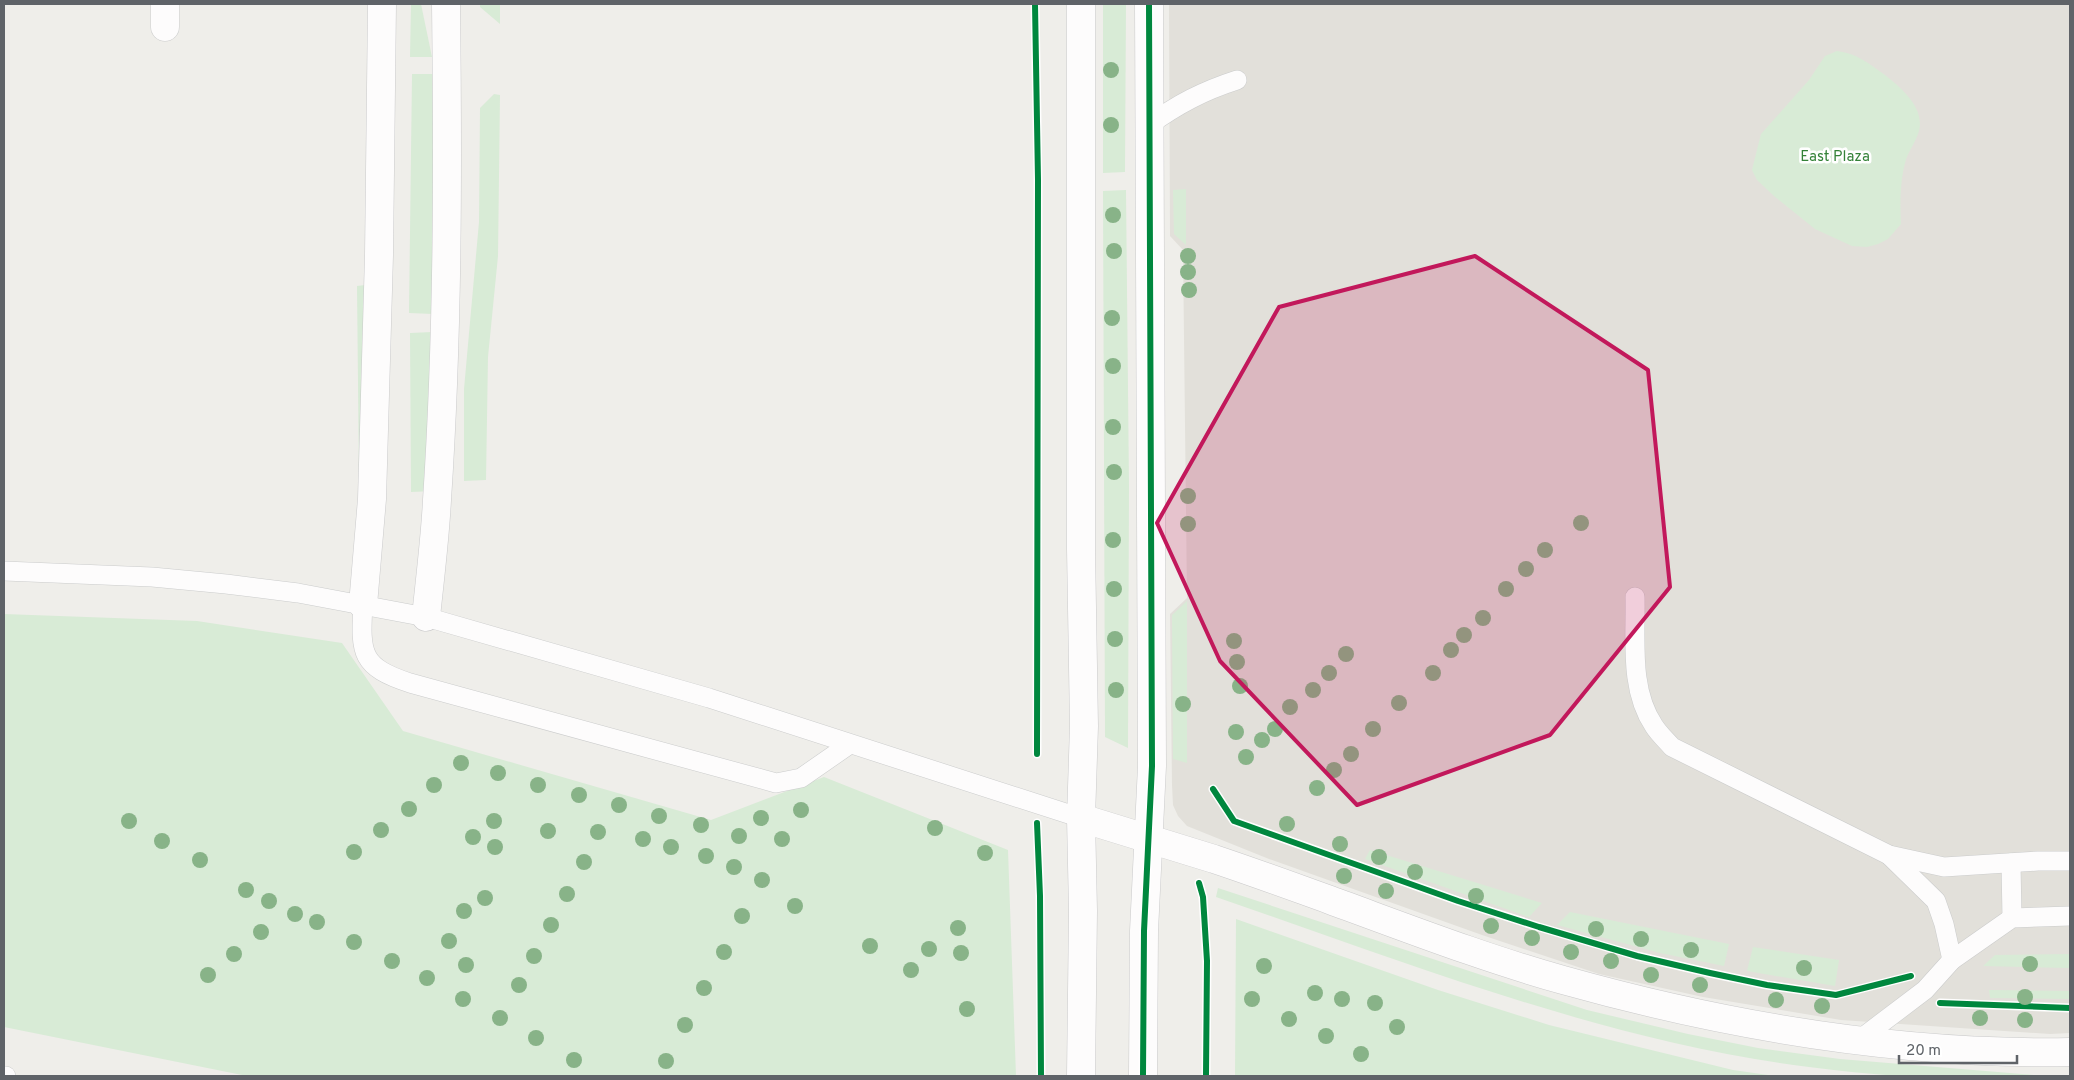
<svg xmlns="http://www.w3.org/2000/svg" width="2074" height="1080" font-family="Overpass,sans-serif">
  <style>
    .education { fill: #e2e0da }
    .green { fill: #d8ebd6 }
    .lines { fill: none; stroke-linecap: round; stroke-linejoin: round }
    .lane-casing { stroke: #cbcccc; stroke-width: 20 }
    .street-casing { stroke: #cbcccc; stroke-width: 29 }
    .secondary-casing { stroke: #cacacb; stroke-width: 29 }
    .lane { stroke: #fdfcfc; stroke-width: 19 }
    .street { stroke: #fdfcfc; stroke-width: 28 }
    .secondary { stroke: #fdfcfc; stroke-width: 28 }
    .cycleway-casing { stroke: #fff; stroke-width: 9 }
    .cycleway { stroke: #00873e; stroke-width: 6 }
    .tree { fill: #88b388 }
    .marked { fill: #c2185b; fill-opacity: 0.2; stroke: #c2185b; stroke-width: 4; stroke-linejoin: round }
    .labels { text-anchor: middle; stroke-width: 5; stroke-linejoin: round; paint-order: stroke }
    .park-label { font-size: 15px; fill: #348238; stroke: #fff }
  </style>
  <rect width="100%" height="100%" fill="#efeeea"/>
  <path class="education" d="M 1169,4 L 2070,4 L 2070,1033 L 2050,1034 L 1841,1020 L 1703,997 L 1599,974 L 1482,935 L 1269,859 L 1187,826 L 1178,816 L 1173,805 L 1172,785 L 1170,614 L 1187,598 L 1183,250 L 1170,236 Z"/>
  <g class="green">
    <path d="M 411,4 L 421,4 L 432,57 L 410,57 Z"/>
    <path d="M 480,4 L 500,4 L 500,24 L 480,7 Z"/>
    <path d="M 1103,4 L 1126,4 L 1125,172 L 1103,173 Z"/>
    <path d="M 1837,51 C 1856,53 1870,64 1885,75 C 1901,88 1925,107 1919,131 C 1916,142 1908,151 1905,163 C 1900,182 1900,204 1901,224 L 1888,239 L 1878,244 L 1867,247 L 1852,246 L 1815,229 L 1774,196 L 1757,180 L 1752,170 L 1761,134 L 1809,80 L 1825,56 Z"/>
    <path d="M 412,74 L 433,74 L 433,314 L 409,313 Z"/>
    <path d="M 494,94 L 500,95 L 498,256 L 488,357 L 486,480 L 464,481 L 464,389 L 479,222 L 480,108 Z"/>
    <path d="M 1186,189 L 1186,245 L 1174,234 L 1173,190 Z"/>
    <path d="M 1126,190 L 1129,486 L 1128,748 L 1105,737 L 1103,191 Z"/>
    <path d="M 374,284 L 359,481 L 357,286 Z"/>
    <path d="M 432,332 L 434,491 L 411,492 L 410,333 Z"/>
    <path d="M 1187,601 L 1187,763 L 1173,759 L 1172,615 Z"/>
    <path d="M 4,614 L 197,621 L 342,643 L 403,731 L 711,820 L 824,777 L 1008,850 L 1016,1076 L 247,1076 L 4,1027 Z"/>
    <path d="M 1370,850 L 1542,903 L 1529,917 L 1365,859 Z"/>
    <path d="M 1218,888 L 1587,1010 L 1688,1034 L 1758,1048 L 1840,1059 L 2045,1076 C 1997,1076 1948,1079 1899,1076 C 1869,1074 1839,1071 1809,1067 C 1604,1041 1411,964 1216,897 Z"/>
    <path d="M 1570,912 L 1729,944 L 1724,966 L 1660,953 L 1557,925 Z"/>
    <path d="M 1236,919 L 1438,990 L 1549,1025 L 1733,1070 L 1775,1076 L 1235,1076 Z"/>
    <path d="M 1753,947 L 1839,960 L 1835,986 L 1747,971 Z"/>
    <path d="M 2070,954 L 2070,968 L 1983,966 L 1995,955 Z"/>
    <path d="M 1989,990 L 2070,991 L 2070,999 L 1990,998 Z"/>
  </g>
  <g class="lines">
    <g class="lane-casing">
      <g id="lane">
        <path d="M 1149,125 C 1178,104 1203,91 1237,80"/>
        <path d="M 4,571 L 152,577 L 226,584 L 298,593 L 426,617 L 709,698 L 1081,818"/>
        <path d="M 1635,597 C 1636,639 1629,689 1654,726 C 1659,734 1666,740 1672,747 L 1889,855 L 1944,867 L 2038,861 L 2070,861"/>
        <path d="M 363,605 C 360,654 361,667 410,683 L 776,783 L 801,778 L 850,744"/>
        <path d="M 1889,855 L 1936,901 L 1944,924 L 1952,960"/>
        <path d="M 2011,863 L 2012,918"/>
        <path d="M 1859,1040 L 1925,990 L 1952,960 L 2012,918 L 2070,916"/>
        <path d="M 4,1076 L 6,1076"/>
      </g>
    </g>
    <g class="street-casing">
      <path id="street" d="M 165,4 L 165,27"/>
    </g>
    <g class="secondary-casing">
      <g id="secondary">
        <path d="M 1081,4 L 1081,549 L 1084,726 L 1081,818 L 1083,911 L 1081,1076"/>
        <path d="M 363,605 L 372,499 L 379,255 L 382,4"/>
        <path d="M 426,617 C 430,578 435,539 437,500 C 448,335 448,169 446,4"/>
        <path d="M 1081,818 C 1125,832 1170,845 1214,859 C 1253,872 1291,886 1330,900 C 1407,928 1484,958 1563,980 C 1727,1026 1900,1055 2070,1052"/>
        <path d="M 1143,1076 L 1144,931 L 1152,766 L 1149,4"/>
      </g>
    </g>
    <use href="#lane" class="lane"/>
    <use href="#street" class="street"/>
    <use href="#secondary" class="secondary"/>
    <g class="cycleway-casing">
      <g id="cycleway">
        <path d="M 1035,4 L 1038,180 L 1037,754"/>
        <path d="M 1213,789 L 1234,821 L 1458,901 L 1539,927 L 1637,956 L 1710,973 L 1767,985 L 1836,995 L 1911,976"/>
        <path d="M 1037,823 L 1040,896 L 1041,1076"/>
        <path d="M 1199,883 L 1203,897 L 1207,961 L 1206,1076"/>
        <path d="M 1940,1003 L 2070,1008"/>
        <path d="M 1143,1076 L 1144,931 L 1152,766 L 1149,4"/>
      </g>
    </g>
    <use href="#cycleway" class="cycleway"/>
  </g>
  <g class="tree">
    <circle cx="1111" cy="70" r="8"/>
    <circle cx="1111" cy="125" r="8"/>
    <circle cx="1113" cy="215" r="8"/>
    <circle cx="1114" cy="251" r="8"/>
    <circle cx="1188" cy="256" r="8"/>
    <circle cx="1188" cy="272" r="8"/>
    <circle cx="1189" cy="290" r="8"/>
    <circle cx="1112" cy="318" r="8"/>
    <circle cx="1113" cy="366" r="8"/>
    <circle cx="1113" cy="427" r="8"/>
    <circle cx="1114" cy="472" r="8"/>
    <circle cx="1188" cy="496" r="8"/>
    <circle cx="1581" cy="523" r="8"/>
    <circle cx="1188" cy="524" r="8"/>
    <circle cx="1113" cy="540" r="8"/>
    <circle cx="1545" cy="550" r="8"/>
    <circle cx="1526" cy="569" r="8"/>
    <circle cx="1114" cy="589" r="8"/>
    <circle cx="1506" cy="589" r="8"/>
    <circle cx="1483" cy="618" r="8"/>
    <circle cx="1464" cy="635" r="8"/>
    <circle cx="1115" cy="639" r="8"/>
    <circle cx="1234" cy="641" r="8"/>
    <circle cx="1451" cy="650" r="8"/>
    <circle cx="1346" cy="654" r="8"/>
    <circle cx="1237" cy="662" r="8"/>
    <circle cx="1329" cy="673" r="8"/>
    <circle cx="1433" cy="673" r="8"/>
    <circle cx="1240" cy="686" r="8"/>
    <circle cx="1116" cy="690" r="8"/>
    <circle cx="1313" cy="690" r="8"/>
    <circle cx="1399" cy="703" r="8"/>
    <circle cx="1183" cy="704" r="8"/>
    <circle cx="1290" cy="707" r="8"/>
    <circle cx="1275" cy="729" r="8"/>
    <circle cx="1373" cy="729" r="8"/>
    <circle cx="1236" cy="732" r="8"/>
    <circle cx="1262" cy="740" r="8"/>
    <circle cx="1351" cy="754" r="8"/>
    <circle cx="1246" cy="757" r="8"/>
    <circle cx="461" cy="763" r="8"/>
    <circle cx="1334" cy="770" r="8"/>
    <circle cx="498" cy="773" r="8"/>
    <circle cx="434" cy="785" r="8"/>
    <circle cx="538" cy="785" r="8"/>
    <circle cx="1317" cy="788" r="8"/>
    <circle cx="579" cy="795" r="8"/>
    <circle cx="619" cy="805" r="8"/>
    <circle cx="409" cy="809" r="8"/>
    <circle cx="801" cy="810" r="8"/>
    <circle cx="659" cy="816" r="8"/>
    <circle cx="761" cy="818" r="8"/>
    <circle cx="129" cy="821" r="8"/>
    <circle cx="494" cy="821" r="8"/>
    <circle cx="1287" cy="824" r="8"/>
    <circle cx="701" cy="825" r="8"/>
    <circle cx="935" cy="828" r="8"/>
    <circle cx="381" cy="830" r="8"/>
    <circle cx="548" cy="831" r="8"/>
    <circle cx="598" cy="832" r="8"/>
    <circle cx="739" cy="836" r="8"/>
    <circle cx="473" cy="837" r="8"/>
    <circle cx="643" cy="839" r="8"/>
    <circle cx="782" cy="839" r="8"/>
    <circle cx="162" cy="841" r="8"/>
    <circle cx="1340" cy="844" r="8"/>
    <circle cx="495" cy="847" r="8"/>
    <circle cx="671" cy="847" r="8"/>
    <circle cx="354" cy="852" r="8"/>
    <circle cx="985" cy="853" r="8"/>
    <circle cx="706" cy="856" r="8"/>
    <circle cx="1379" cy="857" r="8"/>
    <circle cx="200" cy="860" r="8"/>
    <circle cx="584" cy="862" r="8"/>
    <circle cx="734" cy="867" r="8"/>
    <circle cx="1415" cy="872" r="8"/>
    <circle cx="1344" cy="876" r="8"/>
    <circle cx="762" cy="880" r="8"/>
    <circle cx="246" cy="890" r="8"/>
    <circle cx="1386" cy="891" r="8"/>
    <circle cx="567" cy="894" r="8"/>
    <circle cx="1476" cy="896" r="8"/>
    <circle cx="485" cy="898" r="8"/>
    <circle cx="269" cy="901" r="8"/>
    <circle cx="795" cy="906" r="8"/>
    <circle cx="464" cy="911" r="8"/>
    <circle cx="295" cy="914" r="8"/>
    <circle cx="742" cy="916" r="8"/>
    <circle cx="317" cy="922" r="8"/>
    <circle cx="551" cy="925" r="8"/>
    <circle cx="1491" cy="926" r="8"/>
    <circle cx="958" cy="928" r="8"/>
    <circle cx="1596" cy="929" r="8"/>
    <circle cx="261" cy="932" r="8"/>
    <circle cx="1532" cy="938" r="8"/>
    <circle cx="1641" cy="939" r="8"/>
    <circle cx="449" cy="941" r="8"/>
    <circle cx="354" cy="942" r="8"/>
    <circle cx="870" cy="946" r="8"/>
    <circle cx="929" cy="949" r="8"/>
    <circle cx="1691" cy="950" r="8"/>
    <circle cx="724" cy="952" r="8"/>
    <circle cx="1571" cy="952" r="8"/>
    <circle cx="961" cy="953" r="8"/>
    <circle cx="234" cy="954" r="8"/>
    <circle cx="534" cy="956" r="8"/>
    <circle cx="392" cy="961" r="8"/>
    <circle cx="1611" cy="961" r="8"/>
    <circle cx="2030" cy="964" r="8"/>
    <circle cx="466" cy="965" r="8"/>
    <circle cx="1264" cy="966" r="8"/>
    <circle cx="1804" cy="968" r="8"/>
    <circle cx="911" cy="970" r="8"/>
    <circle cx="208" cy="975" r="8"/>
    <circle cx="1651" cy="975" r="8"/>
    <circle cx="427" cy="978" r="8"/>
    <circle cx="519" cy="985" r="8"/>
    <circle cx="1700" cy="985" r="8"/>
    <circle cx="704" cy="988" r="8"/>
    <circle cx="1315" cy="993" r="8"/>
    <circle cx="2025" cy="997" r="8"/>
    <circle cx="463" cy="999" r="8"/>
    <circle cx="1252" cy="999" r="8"/>
    <circle cx="1342" cy="999" r="8"/>
    <circle cx="1776" cy="1000" r="8"/>
    <circle cx="1375" cy="1003" r="8"/>
    <circle cx="1822" cy="1006" r="8"/>
    <circle cx="967" cy="1009" r="8"/>
    <circle cx="500" cy="1018" r="8"/>
    <circle cx="1980" cy="1018" r="8"/>
    <circle cx="1289" cy="1019" r="8"/>
    <circle cx="2025" cy="1020" r="8"/>
    <circle cx="685" cy="1025" r="8"/>
    <circle cx="1397" cy="1027" r="8"/>
    <circle cx="1326" cy="1036" r="8"/>
    <circle cx="536" cy="1038" r="8"/>
    <circle cx="1361" cy="1054" r="8"/>
    <circle cx="574" cy="1060" r="8"/>
    <circle cx="666" cy="1061" r="8"/>
  </g>
  <path class="marked" d="M 1475,256 L 1648,370 L 1670,587 L 1550,735 L 1357,805 L 1220,661 L 1157,523 L 1279,307 Z"/>
  <g class="labels">
    <g class="park-label">
      <text x="1835" y="161">East Plaza</text>
    </g>
  </g>
  <rect width="2074" height="1080" fill="none" stroke="#5f6368" stroke-width="10"/>
  <path d="M1899 1055v8h118v-8" fill="none" stroke="#5f6368" stroke-width="2.5"/>
  <text x="1906" y="1055" font-size="15" fill="#5f6368" stroke="#ffffff" stroke-width="4" paint-order="stroke">20 m</text>
</svg>
